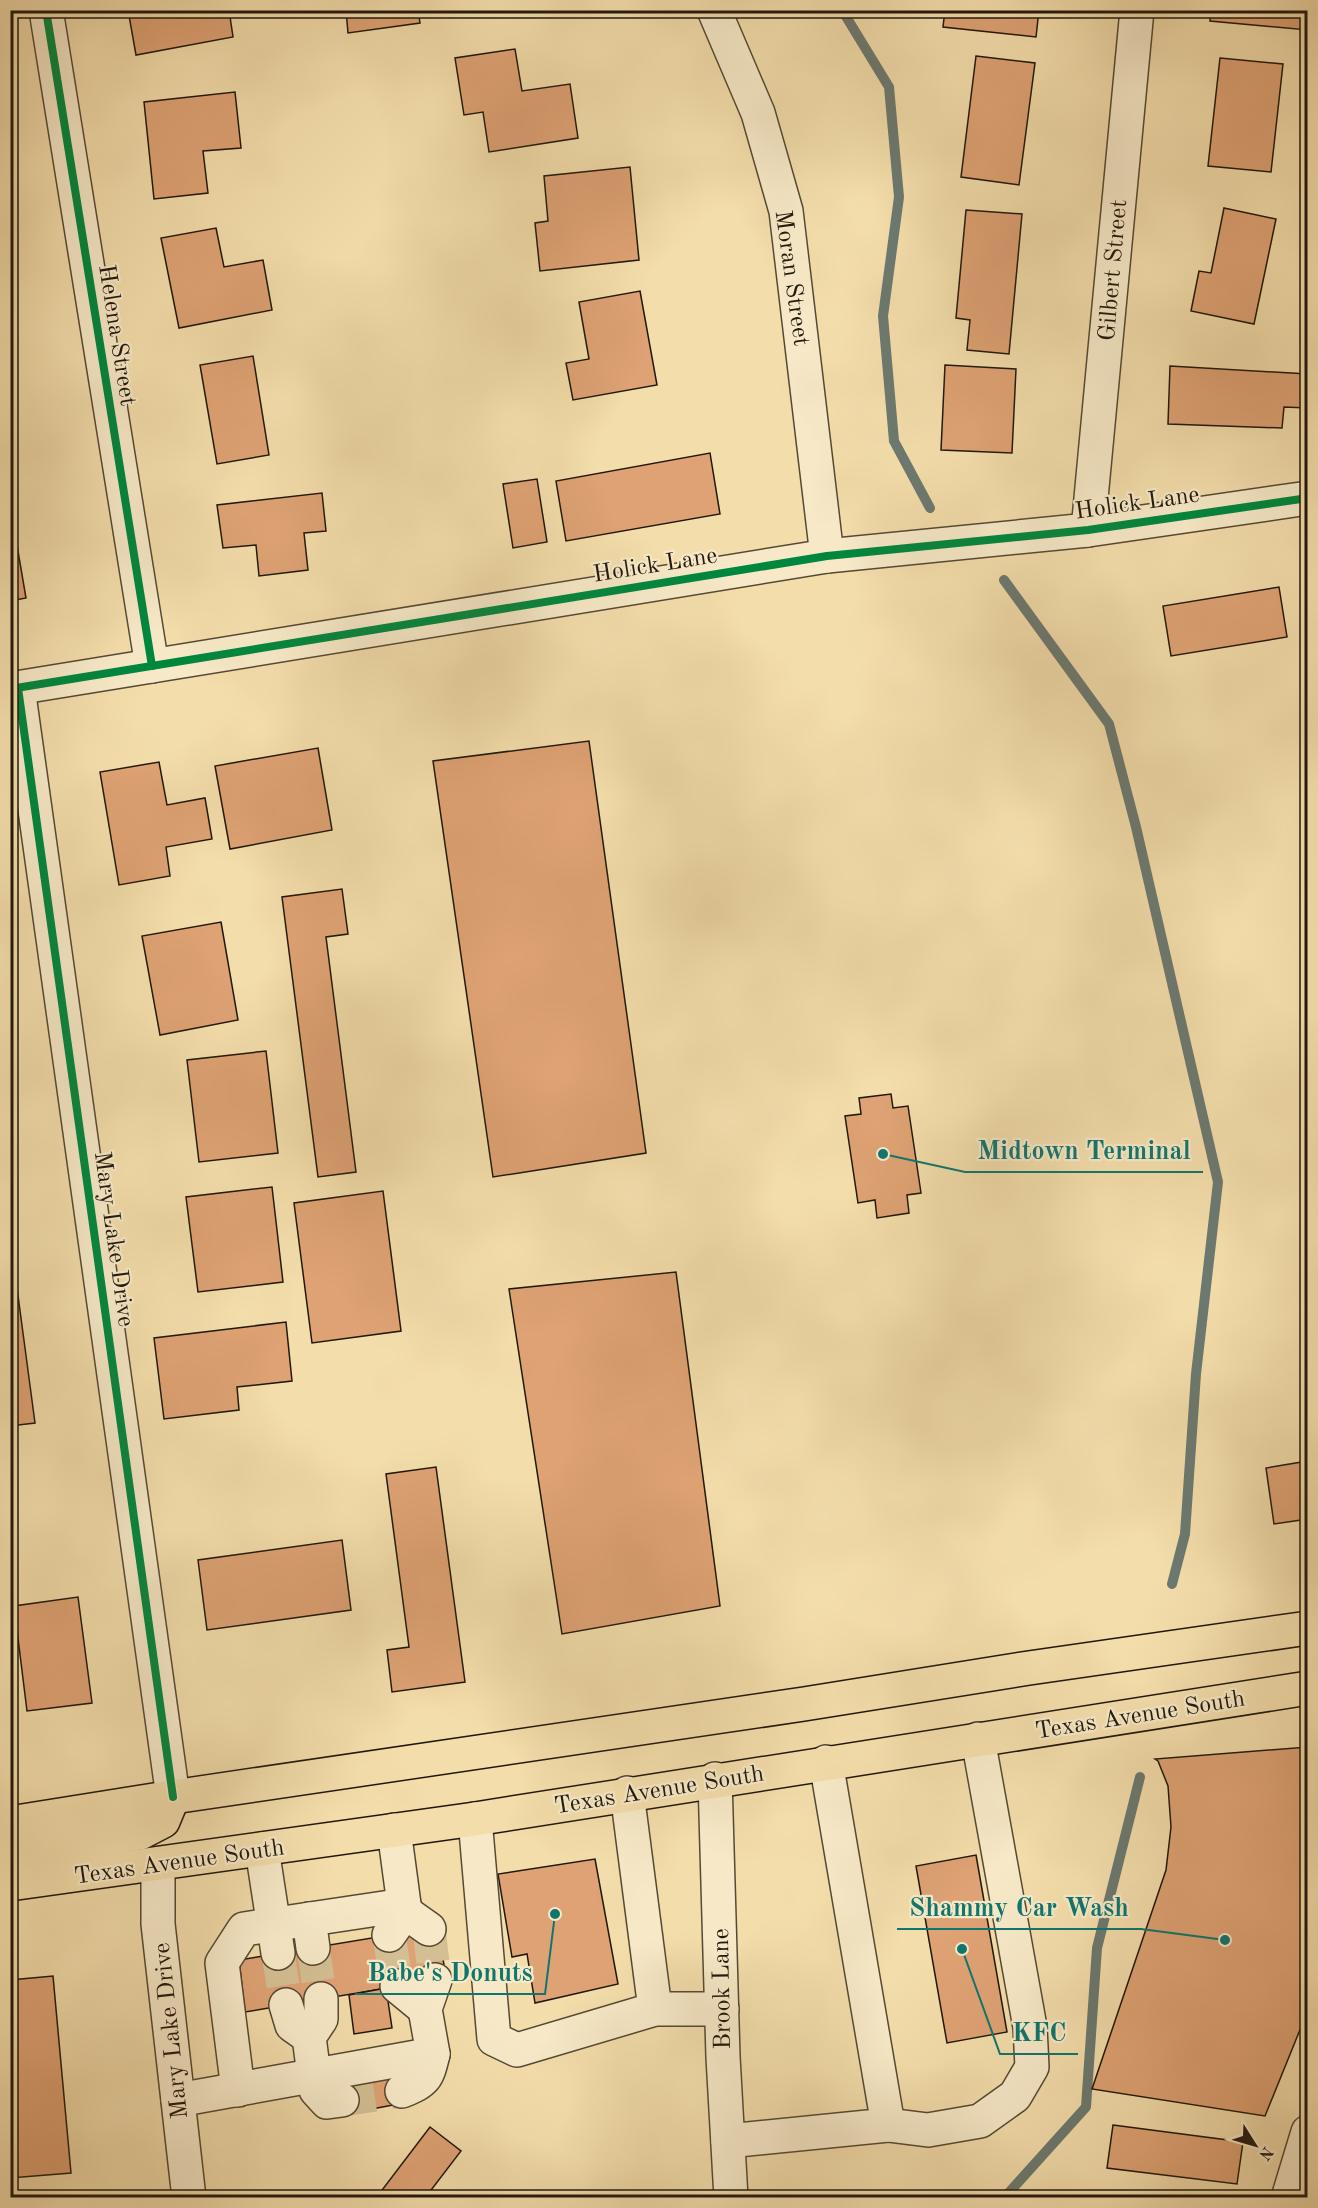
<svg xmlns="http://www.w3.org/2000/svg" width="1318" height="2208" font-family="'Old Standard TT',serif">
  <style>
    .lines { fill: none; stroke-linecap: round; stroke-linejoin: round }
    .stream { stroke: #6c7970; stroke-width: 10 }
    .building { fill: #dea274; stroke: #20180d; stroke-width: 1.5 }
    .minor-tunnel { stroke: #d3bf93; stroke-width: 33; stroke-dasharray: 33 16; stroke-linecap: butt }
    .minor-casing { stroke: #554934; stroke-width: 36 }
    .major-casing { stroke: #20180d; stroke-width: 36 }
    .minor { stroke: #f7e9c8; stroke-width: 33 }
    .major { stroke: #f3ddab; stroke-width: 33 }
    .cycleway-casing { stroke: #f7e9c8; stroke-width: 11 }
    .cycleway { stroke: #00873e; stroke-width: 8 }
    .labels { text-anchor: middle; stroke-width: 4.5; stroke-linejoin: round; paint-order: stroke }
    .street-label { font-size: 24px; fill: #20180d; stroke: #f7e9c8 }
    .leader { fill: none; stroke: #0f766e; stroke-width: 2 }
    .callout-dot { fill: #0f766e; stroke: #f7e9c8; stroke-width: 2 }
    .callout-label { font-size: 26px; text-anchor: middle; font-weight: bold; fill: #0f766e; stroke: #f7e9c8; stroke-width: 4.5; stroke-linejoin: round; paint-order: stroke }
  </style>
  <rect width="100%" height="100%" fill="#f3ddab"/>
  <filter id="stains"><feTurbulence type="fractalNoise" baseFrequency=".00333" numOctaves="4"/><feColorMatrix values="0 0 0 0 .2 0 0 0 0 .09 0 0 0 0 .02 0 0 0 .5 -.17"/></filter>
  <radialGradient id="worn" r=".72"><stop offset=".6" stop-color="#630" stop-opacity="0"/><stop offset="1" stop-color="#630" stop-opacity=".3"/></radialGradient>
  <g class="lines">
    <g class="stream">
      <path d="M 842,10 L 889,87 L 899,197 L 883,316 L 894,441 L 930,508"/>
      <path d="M 1004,580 L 1109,724 L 1136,827 L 1218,1182 L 1196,1374 L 1185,1534 L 1172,1584"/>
      <path d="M 1004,2198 L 1086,2107 L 1097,1948 L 1140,1777"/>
    </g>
  </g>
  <g class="building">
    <path d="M 128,10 L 229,10 L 233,37 L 136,55 Z"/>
    <path d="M 346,10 L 418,10 L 420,23 L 348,33 Z"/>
    <path d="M 491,10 L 531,10 L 493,17 Z"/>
    <path d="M 945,10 L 1039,10 L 1036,37 L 943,27 Z"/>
    <path d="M 1211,10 L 1308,10 L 1308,30 L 1210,21 Z"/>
    <path d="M 515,49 L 522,91 L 570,84 L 578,138 L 489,152 L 483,112 L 464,115 L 455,58 Z"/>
    <path d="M 976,56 L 1035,63 L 1019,185 L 961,177 Z"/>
    <path d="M 1220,58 L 1283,64 L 1271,172 L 1208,166 Z"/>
    <path d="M 235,92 L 241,148 L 203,151 L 208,193 L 154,199 L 144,102 Z"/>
    <path d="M 630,167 L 639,260 L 540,271 L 535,223 L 548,221 L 544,176 Z"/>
    <path d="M 1224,208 L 1276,219 L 1254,324 L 1191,311 L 1199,271 L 1211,273 Z"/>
    <path d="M 966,210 L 1022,214 L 1009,354 L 967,350 L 970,320 L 956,318 Z"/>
    <path d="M 216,228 L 224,267 L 263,260 L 272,310 L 179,328 L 161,238 Z"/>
    <path d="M 640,291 L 657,385 L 573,400 L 566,363 L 589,359 L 579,302 Z"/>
    <path d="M 253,356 L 269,455 L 217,464 L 200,365 Z"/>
    <path d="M 945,365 L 1016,369 L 1012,453 L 941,450 Z"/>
    <path d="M 1170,366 L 1308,374 L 1308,408 L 1284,407 L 1282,428 L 1168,424 Z"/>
    <path d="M 710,453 L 720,514 L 566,541 L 556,481 Z"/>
    <path d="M 537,479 L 547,542 L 513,548 L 503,484 Z"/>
    <path d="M 322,493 L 326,531 L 304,533 L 308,570 L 259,576 L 256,545 L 223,548 L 217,505 Z"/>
    <path d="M 10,504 L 26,598 L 10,601 Z"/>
    <path d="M 1279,587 L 1287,637 L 1171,656 L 1163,606 Z"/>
    <path d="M 589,741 L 646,1153 L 493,1177 L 433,761 Z"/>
    <path d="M 318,748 L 332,830 L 230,849 L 215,766 Z"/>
    <path d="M 159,762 L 167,805 L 205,798 L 212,839 L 166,847 L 170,876 L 119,885 L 100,772 Z"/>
    <path d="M 342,889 L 348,934 L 326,937 L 356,1172 L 318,1177 L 282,897 Z"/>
    <path d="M 221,922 L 238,1020 L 160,1035 L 142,936 Z"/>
    <path d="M 266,1051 L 278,1153 L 199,1162 L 187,1060 Z"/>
    <path d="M 891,1094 L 893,1108 L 908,1106 L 921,1193 L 907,1195 L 909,1213 L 877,1218 L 875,1200 L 858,1203 L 845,1116 L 861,1114 L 859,1098 Z"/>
    <path d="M 272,1187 L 283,1282 L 198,1292 L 186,1197 Z"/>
    <path d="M 383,1191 L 401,1331 L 312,1343 L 294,1203 Z"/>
    <path d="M 676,1272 L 720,1606 L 562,1634 L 509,1289 Z"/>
    <path d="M 17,1288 L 35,1423 L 10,1426 L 10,1289 Z"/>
    <path d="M 286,1322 L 292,1381 L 237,1387 L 239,1410 L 164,1419 L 154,1338 Z"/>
    <path d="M 1308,1461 L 1308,1519 L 1274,1524 L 1266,1468 Z"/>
    <path d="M 436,1467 L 465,1682 L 392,1692 L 387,1650 L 409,1647 L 386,1474 Z"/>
    <path d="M 342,1540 L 351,1610 L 207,1630 L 198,1560 Z"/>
    <path d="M 78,1597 L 92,1703 L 27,1711 L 14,1606 Z"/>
    <path d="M 1308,1747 L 1308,2010 L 1265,2116 L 1092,2089 L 1166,1870 L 1171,1827 L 1168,1786 L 1158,1761 L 1155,1759 Z"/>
    <path d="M 976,1855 L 1007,2032 L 947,2043 L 916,1866 Z"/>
    <path d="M 595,1859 L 618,1984 L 535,2003 L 527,1954 L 512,1957 L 498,1874 Z"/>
    <path d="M 438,1927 L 446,1978 L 245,2012 L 239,1960 Z"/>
    <path d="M 53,1976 L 71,2173 L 10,2178 L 10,1980 Z"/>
    <path d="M 386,1988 L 392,2028 L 354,2034 L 349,1995 Z"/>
    <path d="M 399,2076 L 404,2103 L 345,2114 L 340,2087 Z"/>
    <path d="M 1113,2125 L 1243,2142 L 1237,2184 L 1107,2168 Z"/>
    <path d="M 430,2127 L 461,2151 L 425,2198 L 376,2198 Z"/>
  </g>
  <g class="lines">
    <g class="minor-tunnel">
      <path d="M 429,1929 L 435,1980"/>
      <path d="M 389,1935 L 397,1986"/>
      <path d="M 313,1948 L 321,1999"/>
      <path d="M 278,1953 L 286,2005"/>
      <path d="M 342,2100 L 402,2091"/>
    </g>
    <g class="minor-casing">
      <g id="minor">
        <path d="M 46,10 L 152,666"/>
        <path d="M 714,10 L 758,113 L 786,211 L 827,556"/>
        <path d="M 1088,530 L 1137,10"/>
        <path d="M 18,688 L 173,1797"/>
        <path d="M 10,689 L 827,556 L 1088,530 L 1308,498"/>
        <path d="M 715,1779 L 723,2057 L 731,2198"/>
        <path d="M 627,1793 L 655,2009"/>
        <path d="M 475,1819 L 494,2039 L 517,2050 L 655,2009 L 722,2009"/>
        <path d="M 394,1830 L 405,1912 L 429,1929"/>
        <path d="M 262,1849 L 278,1953"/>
        <path d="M 158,1864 L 158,1924 L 189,2198"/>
        <path d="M 309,1919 L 313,1948"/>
        <path d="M 389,1935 L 405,1912"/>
        <path d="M 397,1986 L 425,2009"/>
        <path d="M 321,1999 L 321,2019 L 309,2037 L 316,2090 L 327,2102 L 342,2100"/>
        <path d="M 286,2005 L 292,2025 L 309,2037"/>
        <path d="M 238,2090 L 222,1963 L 244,1929 L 404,1905"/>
        <path d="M 402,2091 C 426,2081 427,2079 433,2054"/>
        <path d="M 178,2100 L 433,2054 L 425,2009 L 435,1980"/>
        <path d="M 888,2125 L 928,2130 L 980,2121 L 1015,2096 L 1032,2067 L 1030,2027 L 978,1739"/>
        <path d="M 728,2141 L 888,2125 L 826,1762"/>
        <path d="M 1288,2198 L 1308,2132"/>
      </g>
    </g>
    <g class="major-casing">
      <g id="major">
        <path d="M 10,1823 L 173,1797 L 804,1704 L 1029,1668 L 1308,1628"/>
        <path d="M 10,1853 L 140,1833 L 163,1821 L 173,1797"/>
        <path d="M 10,1884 L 475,1819 L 1308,1688"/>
      </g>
    </g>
    <use href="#minor" class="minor"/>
    <use href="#major" class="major"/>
    <g class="cycleway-casing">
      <g id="cycleway">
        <path d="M 46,10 L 152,666"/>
        <path d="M 18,688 L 173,1797"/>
        <path d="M 10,689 L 827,556 L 1088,530 L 1308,498"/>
      </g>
    </g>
    <use href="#cycleway" class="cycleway"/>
  </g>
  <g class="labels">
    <g class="street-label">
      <text transform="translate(1112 270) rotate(-85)" y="8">Gilbert Street</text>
      <text transform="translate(793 278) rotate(82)" y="8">Moran Street</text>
      <text transform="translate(118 335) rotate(81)" y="8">Helena Street</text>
      <text transform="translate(1137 502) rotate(-8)" y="8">Holick Lane</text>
      <text transform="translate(655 564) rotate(-9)" y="8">Holick Lane</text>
      <text transform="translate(115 1239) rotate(82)" y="8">Mary Lake Drive</text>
      <text transform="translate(1140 1714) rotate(-9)" y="8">Texas Avenue South</text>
      <text transform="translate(659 1789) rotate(-9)" y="8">Texas Avenue South</text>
      <text transform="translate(179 1861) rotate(-8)" y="8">Texas Avenue South</text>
      <text transform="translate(721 1989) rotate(-91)" y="8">Brook Lane</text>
      <text transform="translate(170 2031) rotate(-96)" y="8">Mary Lake Drive</text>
    </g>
  </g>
  <path class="leader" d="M883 1154L965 1172H1203M1225 1940L1141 1929H897M555 1914L545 1994H355M962 1949L1000 2054H1078"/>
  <g class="callout-dot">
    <circle cx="883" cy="1154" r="6"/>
    <circle cx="1225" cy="1940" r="6"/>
    <circle cx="555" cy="1914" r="6"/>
    <circle cx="962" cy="1949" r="6"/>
  </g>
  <g class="callout-label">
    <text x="1084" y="1159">Midtown Terminal</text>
    <text x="1019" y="1916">Shammy Car Wash</text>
    <text x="450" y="1981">Babe's Donuts</text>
    <text x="1039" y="2041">KFC</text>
  </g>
  <rect width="1318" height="2208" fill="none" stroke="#f3ddab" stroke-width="36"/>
  <rect x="12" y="12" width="1294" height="2184" fill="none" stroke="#20180d" stroke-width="3"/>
  <rect x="18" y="18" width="1282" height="2172" fill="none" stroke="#20180d" stroke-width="1.5"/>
  <g transform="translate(1255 2145) rotate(127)" stroke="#f7e9c8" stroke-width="4.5" paint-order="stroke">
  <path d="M0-4.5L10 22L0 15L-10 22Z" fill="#20180d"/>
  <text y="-9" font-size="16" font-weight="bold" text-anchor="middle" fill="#20180d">N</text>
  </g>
  <rect width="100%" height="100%" filter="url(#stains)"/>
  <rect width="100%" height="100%" fill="url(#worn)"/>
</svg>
